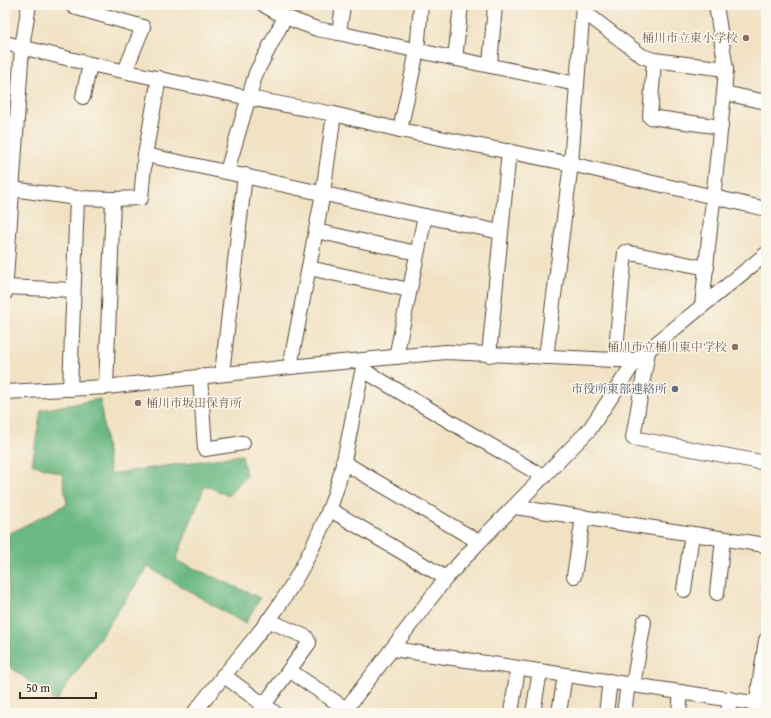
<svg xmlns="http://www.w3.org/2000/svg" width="771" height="718" font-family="'Gentium Book Plus','Noto Serif JP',serif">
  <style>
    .forest { fill: #6bb883; stroke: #537150 }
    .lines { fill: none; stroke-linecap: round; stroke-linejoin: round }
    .minor-casing { stroke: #564637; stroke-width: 16 }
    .minor { stroke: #fff; stroke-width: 14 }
    .education-dot { fill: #8d6e63; stroke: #fbf7ec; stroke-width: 1.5 }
    .service-dot { fill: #5c6f8a; stroke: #fbf7ec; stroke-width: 1.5 }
    .labels { text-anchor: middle; stroke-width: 3; stroke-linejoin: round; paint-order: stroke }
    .education-label { font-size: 12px; fill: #785e54; stroke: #fbf7ec; text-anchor: end }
    .service-label { font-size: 12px; fill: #4e5e75; stroke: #fbf7ec; text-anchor: end }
  </style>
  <rect width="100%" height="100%" fill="#fbf7ec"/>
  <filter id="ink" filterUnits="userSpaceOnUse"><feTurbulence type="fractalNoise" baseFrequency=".025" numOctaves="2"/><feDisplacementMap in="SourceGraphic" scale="8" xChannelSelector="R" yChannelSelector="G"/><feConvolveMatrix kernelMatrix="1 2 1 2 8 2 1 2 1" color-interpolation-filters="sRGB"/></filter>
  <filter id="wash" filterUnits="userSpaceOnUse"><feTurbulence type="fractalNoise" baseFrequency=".012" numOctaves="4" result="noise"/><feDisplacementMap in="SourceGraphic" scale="16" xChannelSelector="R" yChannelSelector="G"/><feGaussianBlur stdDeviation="0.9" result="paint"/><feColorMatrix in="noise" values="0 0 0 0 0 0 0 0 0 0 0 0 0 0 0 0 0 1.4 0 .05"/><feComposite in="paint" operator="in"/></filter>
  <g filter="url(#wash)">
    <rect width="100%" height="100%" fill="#f1e2c4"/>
    <path class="forest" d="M 100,399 L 110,474 L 242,455 L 246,476 L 228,496 L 205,485 L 176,560 L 260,598 L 245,624 L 148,567 L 56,702 L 9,666 L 8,534 L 67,504 L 62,474 L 32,464 L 41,410 Z"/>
  </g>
  <g filter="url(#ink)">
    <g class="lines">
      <g class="minor-casing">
        <g id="minor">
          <path d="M 72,5 L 74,7 L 143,27 L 125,71"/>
          <path d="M 264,5 L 285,17 L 317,29 L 339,33"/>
          <path d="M 343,5 L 339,33 C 418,52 498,67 577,84"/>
          <path d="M 583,11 L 642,56 L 654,60 L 726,69"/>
          <path d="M 5,43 L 90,64 L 249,98 L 334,114 L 400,130 L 571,164 L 766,209"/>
          <path d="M 455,59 L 461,5"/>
          <path d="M 654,60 L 650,117 L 721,127"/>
          <path d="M 490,65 L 495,5"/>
          <path d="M 724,93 L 766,102"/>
          <path d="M 83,97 L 90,64"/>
          <path d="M 400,130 L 417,51 L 421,5"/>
          <path d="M 145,155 C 264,179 382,208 501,232"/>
          <path d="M 227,171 L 256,73 L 285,17"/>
          <path d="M 5,188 L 77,198 L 113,199 L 141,198 L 145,155 L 159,78"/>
          <path d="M 316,231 L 417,253"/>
          <path d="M 309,268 L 409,290"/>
          <path d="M 5,287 L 73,290"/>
          <path d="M 5,293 L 22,47 L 29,5"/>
          <path d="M 702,306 L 724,93 L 726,69 L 716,5"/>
          <path d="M 648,351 L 633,438 L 766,463"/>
          <path d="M 489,355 L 509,151"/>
          <path d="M 396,357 L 425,216"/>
          <path d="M 546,357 L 571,164 L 583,5"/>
          <path d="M 615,360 L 625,252 L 707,268"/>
          <path d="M 290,367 L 323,193 L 334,114"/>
          <path d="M 363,370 L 544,477"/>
          <path d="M 222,374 L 245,175"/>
          <path d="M 200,376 L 205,449 L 243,443"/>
          <path d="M 106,387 L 113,199"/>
          <path d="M 70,389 L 77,198"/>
          <path d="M 5,392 L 106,387 L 290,367 L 446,352 L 615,360 L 636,360"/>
          <path d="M 343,462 L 479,542"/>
          <path d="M 515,507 L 766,545"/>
          <path d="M 329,509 L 446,578"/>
          <path d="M 574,576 L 583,517"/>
          <path d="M 684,590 L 692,534"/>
          <path d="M 717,593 L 723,539"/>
          <path d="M 393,649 L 766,705"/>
          <path d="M 289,670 L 346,709"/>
          <path d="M 223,675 L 275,713"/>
          <path d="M 633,685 L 644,622"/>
          <path d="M 194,713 C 218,682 244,652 268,621 C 292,589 314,547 329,510 C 348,462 352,409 365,360"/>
          <path d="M 258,713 L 309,643 L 306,637 L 268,620"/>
          <path d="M 343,713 L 446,578 L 479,542 L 589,430 L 636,360 L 766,254"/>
          <path d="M 511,713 L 518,668"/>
          <path d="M 533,713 L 540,671"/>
          <path d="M 559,713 L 565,675"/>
          <path d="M 606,713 L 610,681"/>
          <path d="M 624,713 L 628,684"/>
          <path d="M 679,713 L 681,692"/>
          <path d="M 728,713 L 730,699"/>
          <path d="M 755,713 L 766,640"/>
        </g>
      </g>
      <use href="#minor" class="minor"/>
    </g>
  </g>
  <g class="education-dot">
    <circle cx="746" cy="38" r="4"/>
    <circle cx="735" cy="347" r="4"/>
    <circle cx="138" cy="403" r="4"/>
  </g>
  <circle class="service-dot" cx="675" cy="389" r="4"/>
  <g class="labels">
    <g class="education-label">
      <text x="738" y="42">桶川市立東小学校</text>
      <text x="727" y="351">桶川市立桶川東中学校</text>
      <text x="146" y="407" text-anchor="start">桶川市坂田保育所</text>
    </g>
    <g class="service-label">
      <text x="667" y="393">市役所東部連絡所</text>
    </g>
  </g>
  <rect width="771" height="718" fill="none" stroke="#fbf7ec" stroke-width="20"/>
  <path d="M20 692v6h76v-6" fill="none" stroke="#3b2a1e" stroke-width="2"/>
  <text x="26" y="692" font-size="12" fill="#3b2a1e" stroke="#fbf7ec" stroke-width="3" paint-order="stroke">50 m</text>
</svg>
